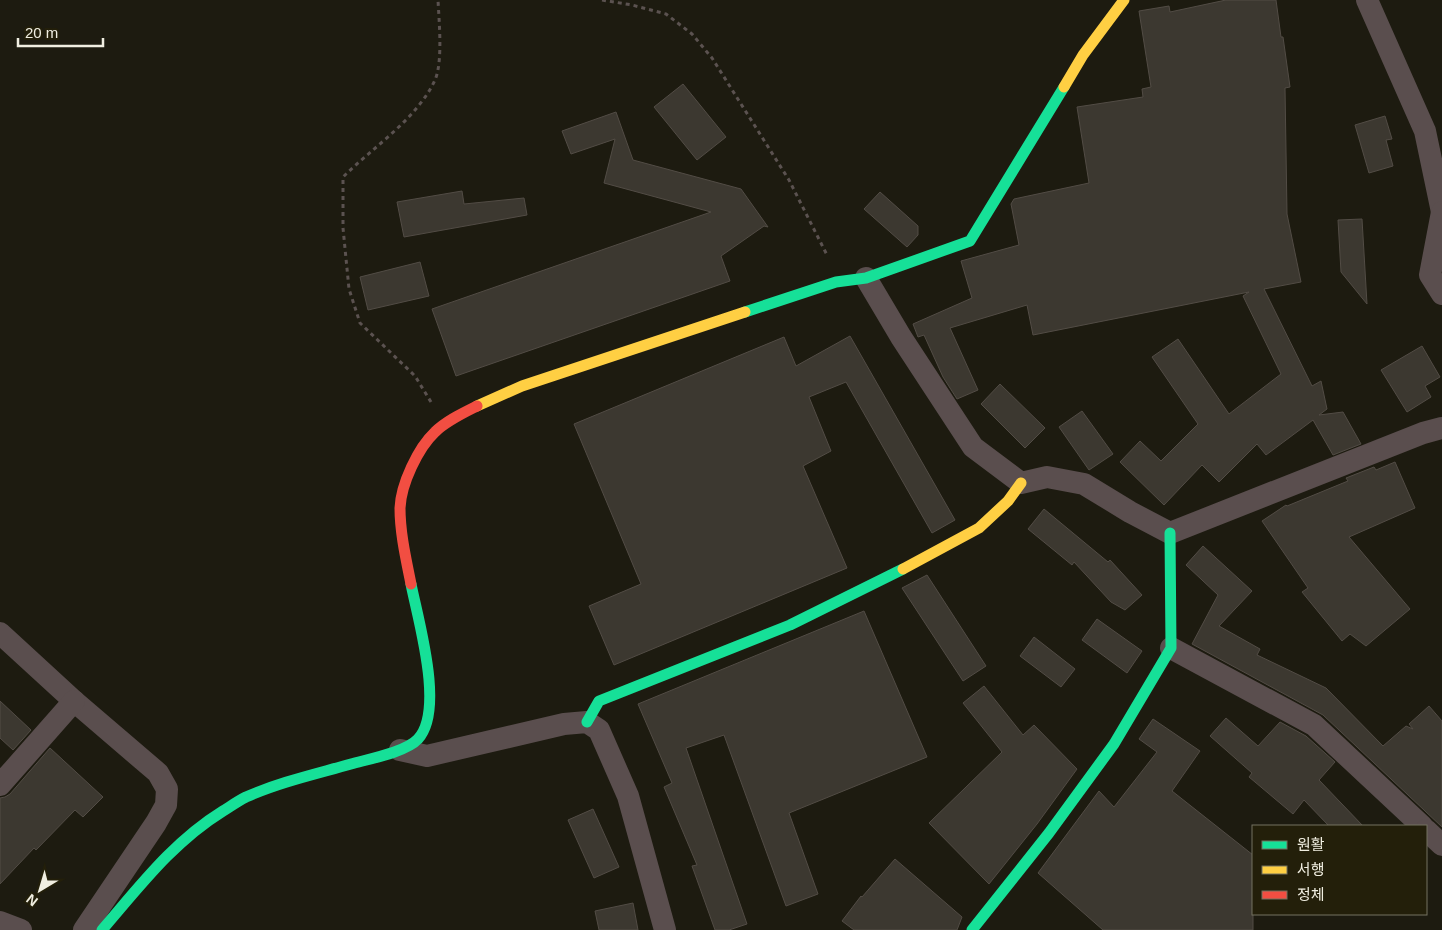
<svg xmlns="http://www.w3.org/2000/svg" width="1442" height="930" font-family="Arial,'Noto Sans KR',sans-serif">
  <style>
    .building { fill: #3c3830; stroke: #524c45 }
    .lines { fill: none; stroke-linecap: round; stroke-linejoin: round }
    .path { stroke: #5b5250; stroke-width: 3; stroke-dasharray: 4 4; stroke-linecap: butt }
    .street { stroke: #5a4e4e; stroke-width: 22 }
    .fast { stroke: #16e098; stroke-width: 11 }
    .slow { stroke: #ffcf43; stroke-width: 11 }
    .jam { stroke: #f24e42; stroke-width: 11 }
  </style>
  <rect width="100%" height="100%" fill="#1d1b10"/>
  <g class="building">
    <path d="M 1226,0 L 1276,0 L 1281,37 L 1283,37 L 1290,87 L 1285,88 L 1287,214 L 1301,282 L 1264,289 L 1312,386 L 1321,381 L 1327,409 L 1319,415 L 1343,412 L 1361,444 L 1333,455 L 1313,420 L 1266,455 L 1257,444 L 1219,482 L 1202,465 L 1164,505 L 1120,462 L 1140,441 L 1161,461 L 1198,424 L 1152,357 L 1178,339 L 1229,414 L 1281,374 L 1243,296 L 1249,292 L 1033,335 L 1027,305 L 950,328 L 978,390 L 957,399 L 943,377 L 924,335 L 918,337 L 913,324 L 972,298 L 961,261 L 1019,245 L 1011,204 L 1014,199 L 1089,183 L 1077,107 L 1143,97 L 1142,89 L 1151,87 L 1139,11 L 1169,6 L 1170,12 Z"/>
    <path d="M 683,84 L 726,137 L 697,160 L 654,107 Z"/>
    <path d="M 616,112 L 633,160 L 741,189 L 768,227 L 764,226 L 721,256 L 730,281 L 456,376 L 432,309 L 711,212 L 604,183 L 615,139 L 571,154 L 562,131 Z"/>
    <path d="M 1385,116 L 1392,139 L 1386,140 L 1393,166 L 1369,173 L 1355,125 Z"/>
    <path d="M 462,191 L 464,204 L 524,198 L 527,215 L 404,237 L 397,202 Z"/>
    <path d="M 880,192 L 918,226 L 918,235 L 907,247 L 864,209 Z"/>
    <path d="M 1362,219 L 1367,304 L 1341,272 L 1338,220 Z"/>
    <path d="M 420,262 L 429,296 L 368,310 L 360,277 Z"/>
    <path d="M 850,336 L 955,520 L 932,533 L 846,382 L 809,397 L 831,451 L 803,466 L 847,568 L 614,665 L 589,606 L 641,584 L 574,424 L 784,337 L 796,366 Z"/>
    <path d="M 1422,346 L 1440,377 L 1425,386 L 1431,397 L 1407,412 L 1381,370 Z"/>
    <path d="M 1000,384 L 1045,428 L 1025,448 L 981,404 Z"/>
    <path d="M 1082,411 L 1113,454 L 1089,470 L 1059,427 Z"/>
    <path d="M 1395,462 L 1415,508 L 1349,537 L 1410,609 L 1366,646 L 1350,634 L 1342,641 L 1302,592 L 1308,588 L 1262,521 L 1286,505 L 1287,506 L 1348,481 L 1346,478 L 1374,467 L 1376,470 Z"/>
    <path d="M 1044,509 L 1108,562 L 1110,560 L 1142,595 L 1125,610 L 1111,602 L 1074,562 L 1072,565 L 1028,529 Z"/>
    <path d="M 1203,546 L 1252,591 L 1219,626 L 1260,649 L 1257,655 L 1326,688 L 1383,746 L 1406,726 L 1413,729 L 1409,724 L 1429,706 L 1442,721 L 1442,827 L 1323,715 L 1192,644 L 1218,595 L 1186,565 Z"/>
    <path d="M 927,575 L 986,666 L 963,681 L 902,588 Z"/>
    <path d="M 864,611 L 927,757 L 789,813 L 818,894 L 786,906 L 724,735 L 686,748 L 747,924 L 729,930 L 715,930 L 692,866 L 697,865 L 664,787 L 672,783 L 638,704 Z"/>
    <path d="M 1097,619 L 1142,651 L 1127,673 L 1082,640 Z"/>
    <path d="M 1034,637 L 1075,669 L 1061,687 L 1020,656 Z"/>
    <path d="M 984,686 L 1023,735 L 1034,725 L 1077,769 L 1037,824 L 989,884 L 929,823 L 1002,752 L 963,703 Z"/>
    <path d="M 0,701 L 31,730 L 13,750 L 0,738 Z"/>
    <path d="M 1226,718 L 1258,746 L 1280,722 L 1306,736 L 1335,762 L 1319,780 L 1363,826 L 1329,826 L 1304,800 L 1293,814 L 1249,777 L 1252,773 L 1210,736 Z"/>
    <path d="M 1153,719 L 1200,751 L 1172,791 L 1253,855 L 1253,930 L 1103,930 L 1038,873 L 1099,791 L 1114,807 L 1157,752 L 1139,739 Z"/>
    <path d="M 50,748 L 103,797 L 83,817 L 75,810 L 36,850 L 34,848 L 0,884 L 0,798 L 5,797 L 10,794 Z"/>
    <path d="M 593,809 L 619,867 L 594,878 L 568,820 Z"/>
    <path d="M 895,859 L 962,917 L 957,930 L 854,930 L 842,921 L 861,896 L 862,897 Z"/>
    <path d="M 633,903 L 638,930 L 599,930 L 595,911 Z"/>
  </g>
  <g class="lines">
    <g class="path">
      <path d="M 602,0 L 632,5 L 666,14 L 692,34 L 712,58 L 789,180 L 827,255"/>
      <path d="M 431,402 L 415,376 L 360,323 L 349,289 L 343,228 L 343,177 C 372,148 417,119 435,80 C 443,62 439,21 438,0"/>
    </g>
    <g class="street">
      <path d="M 1367,0 L 1425,131 L 1442,212"/>
      <path d="M 1442,212 L 1430,275 L 1442,294"/>
      <path d="M 866,278 L 901,337 L 973,447 L 1021,483 L 1047,477 L 1084,484 L 1130,512 L 1170,533 L 1423,433 L 1442,428"/>
      <path d="M 0,633 L 74,701 L 158,773 L 167,789 L 166,805 L 156,823 L 84,930"/>
      <path d="M 1171,648 L 1314,725 L 1422,826"/>
      <path d="M 400,750 L 427,756 L 564,724 L 587,722 L 599,730 L 628,796 L 665,930"/>
      <path d="M 0,785 L 74,701"/>
      <path d="M 1426,830 L 1442,845"/>
      <path d="M 0,922 L 21,930"/>
    </g>
    <g class="fast">
      <path d="M 745,312 L 836,282 L 866,278 L 970,241 L 1064,87"/>
      <path d="M 587,722 L 599,701 L 790,625 L 903,569"/>
      <path d="M 102,930 C 140,886 173,842 223,811 C 231,806 238,801 246,797 C 280,782 316,774 351,764 C 369,759 406,752 418,739 C 445,710 418,620 411,584"/>
      <path d="M 972,930 L 1049,833 L 1114,744 L 1171,648 L 1170,533"/>
    </g>
    <g class="slow">
      <path d="M 1064,87 L 1083,55 L 1124,0"/>
      <path d="M 477,406 L 522,386 L 745,312"/>
      <path d="M 903,569 L 979,528 L 1008,501 L 1021,483"/>
    </g>
    <path class="jam" d="M 411,584 C 406,559 400,533 400,508 C 401,484 418,448 435,432 C 446,421 463,413 477,406"/>
  </g>
  <rect x="1252" y="825" width="175" height="90" fill="#231f0a" stroke="#757260"/>
  <rect x="1262" y="841" width="25" height="8" fill="#16e098" stroke="#757260"/>
  <text x="1297" y="850" font-size="15" fill="#f0eee1">원활</text>
  <rect x="1262" y="866" width="25" height="8" fill="#ffcf43" stroke="#757260"/>
  <text x="1297" y="875" font-size="15" fill="#f0eee1">서행</text>
  <rect x="1262" y="891" width="25" height="8" fill="#f24e42" stroke="#757260"/>
  <text x="1297" y="900" font-size="15" fill="#f0eee1">정체</text>
  <g transform="translate(40 890) rotate(218)" stroke="#231f0a" stroke-width="4" paint-order="stroke">
  <path d="M0-4L9 19L0 12L-9 19Z" fill="#f0eee1"/>
  <text y="-8" font-size="14" font-weight="bold" text-anchor="middle" fill="#f0eee1">N</text>
  </g>
  <path d="M18 38v8h85v-8" fill="none" stroke="#f0eee1" stroke-width="2.5"/>
  <text x="25" y="38" font-size="15" fill="#f0eee1" stroke="#231f0a" stroke-width="4" paint-order="stroke">20 m</text>
</svg>
